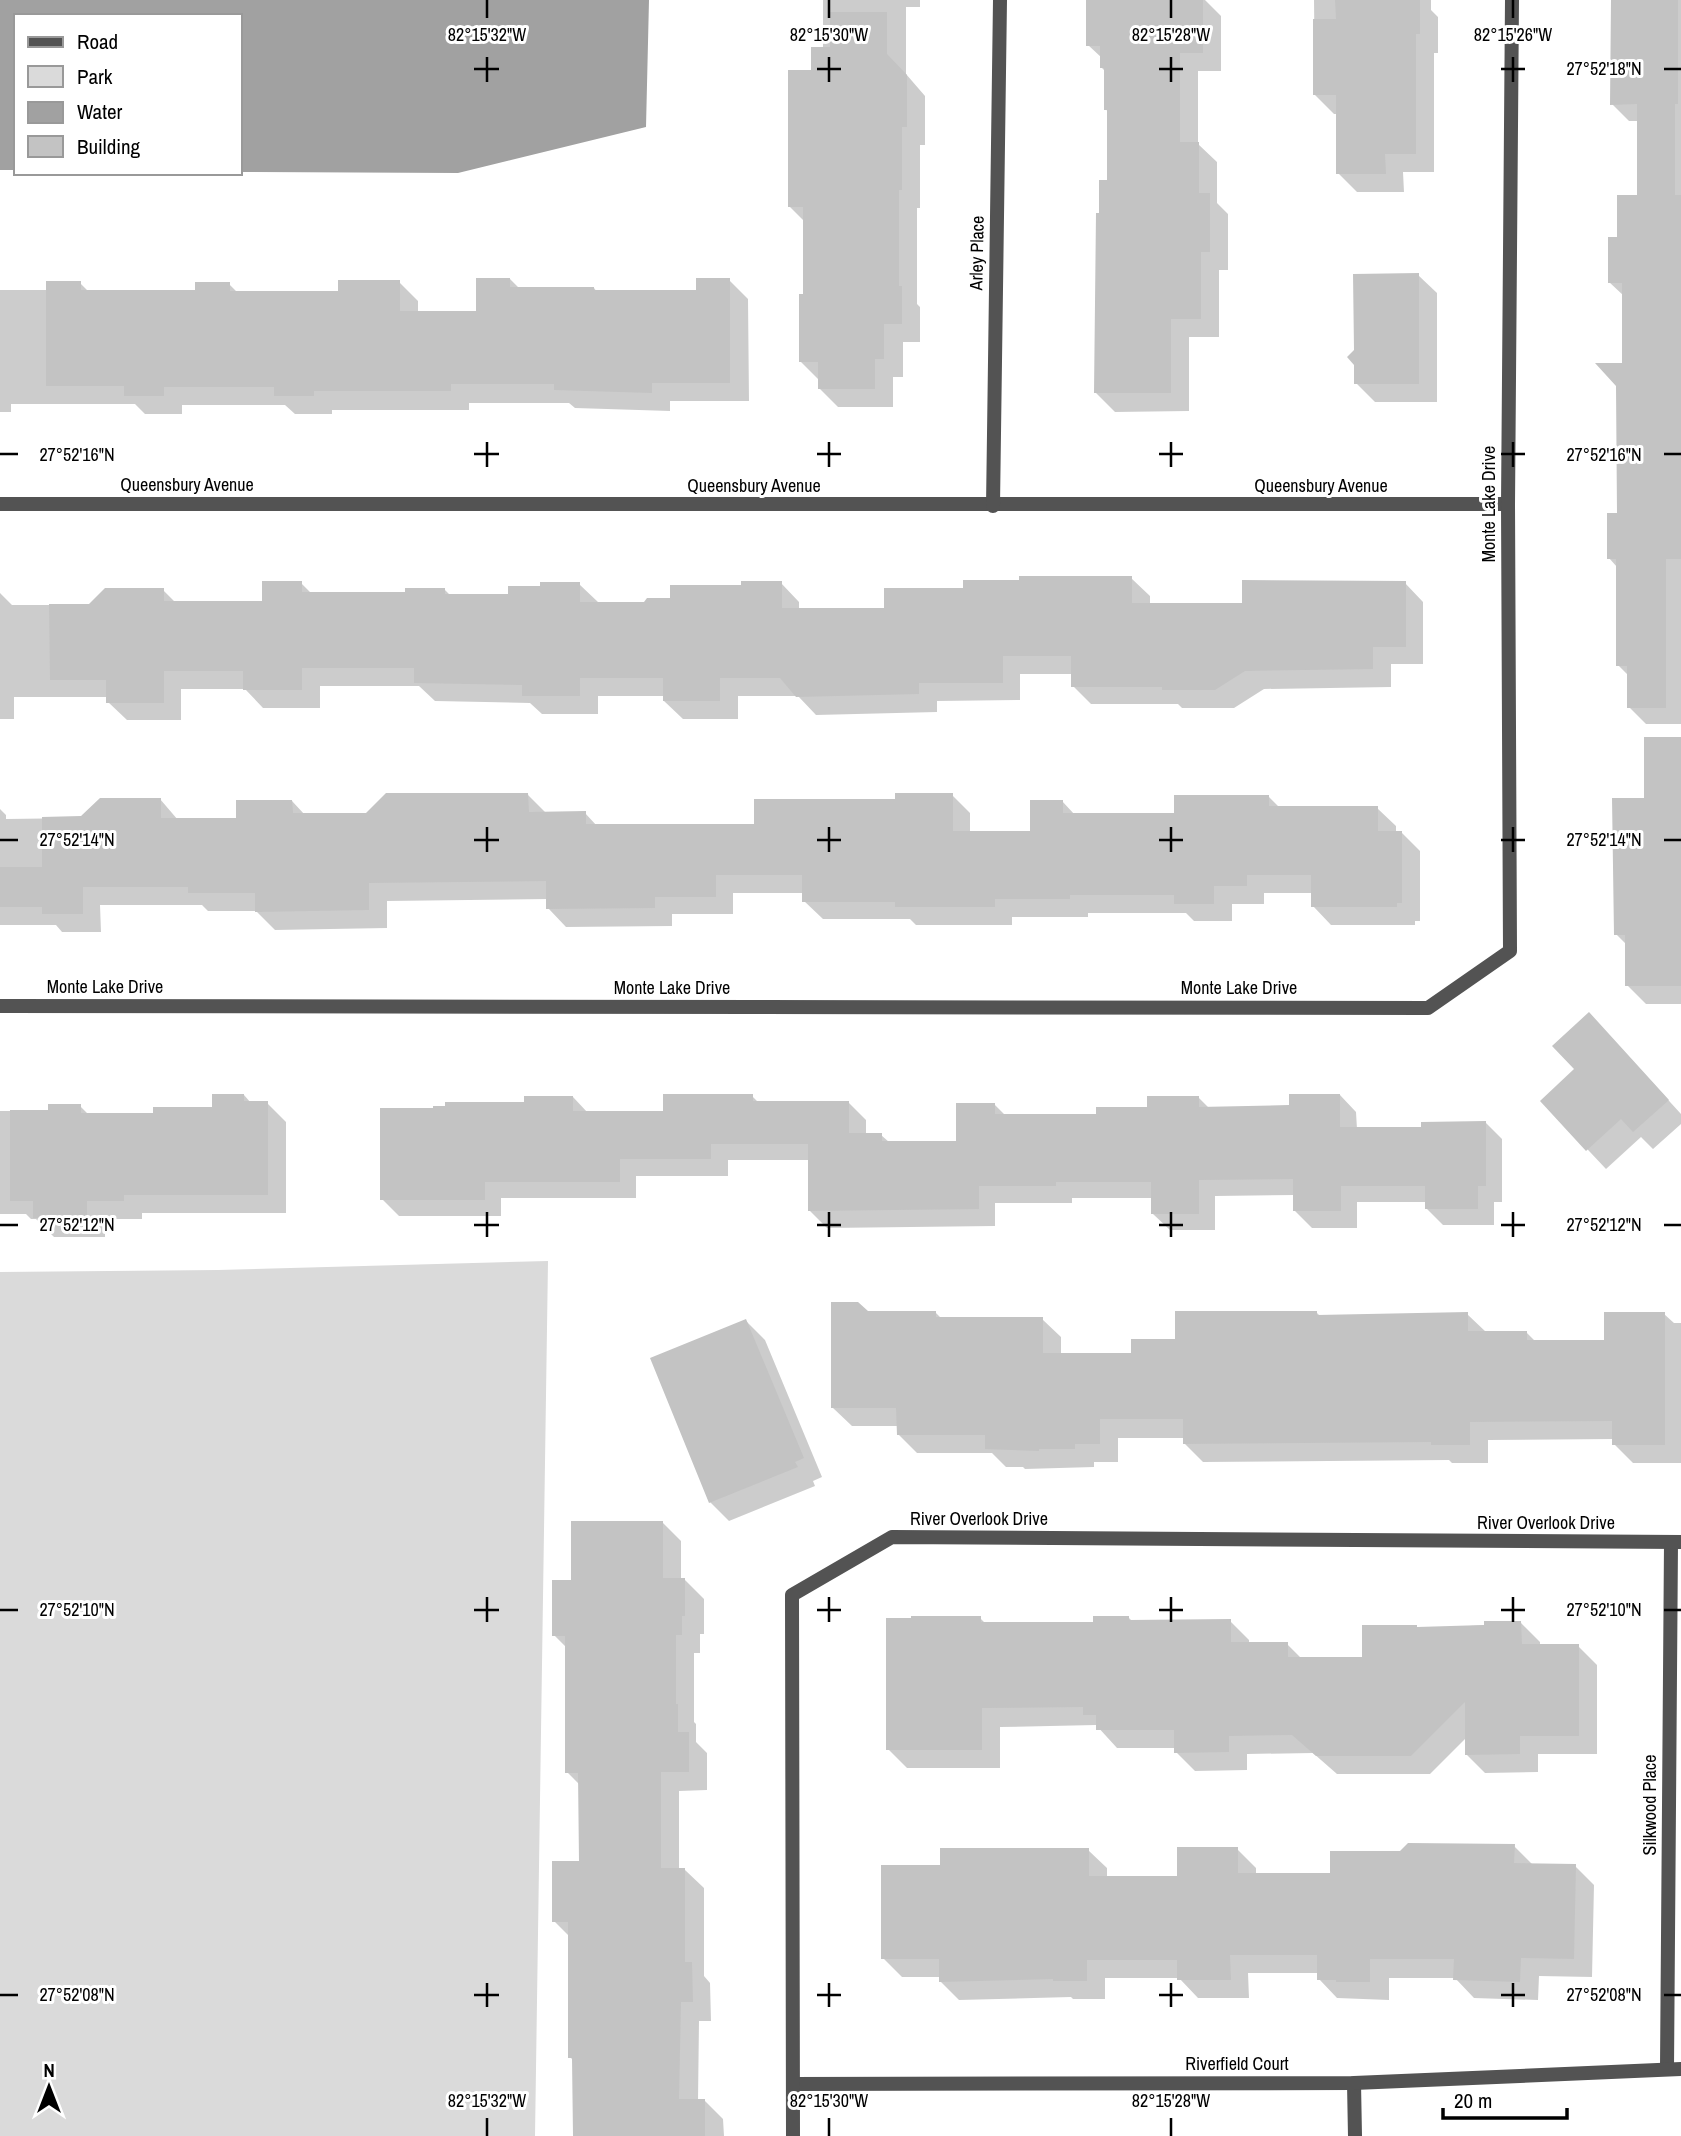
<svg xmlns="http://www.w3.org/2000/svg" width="1681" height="2136" font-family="'Archivo Narrow',sans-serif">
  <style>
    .green { fill: #dadada }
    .water { fill: #a1a1a1 }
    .shadow { fill: #0003 }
    .building { fill: #c3c3c3 }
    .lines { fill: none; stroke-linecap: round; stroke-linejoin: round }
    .street { stroke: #535353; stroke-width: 14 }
    .ticks { fill: none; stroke: #000; stroke-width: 2.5 }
    .labels { text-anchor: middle; stroke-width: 6; stroke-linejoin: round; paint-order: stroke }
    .street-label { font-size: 18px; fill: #000; stroke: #fff }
    .ticks-label { font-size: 18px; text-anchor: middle; fill: #000; stroke: #fff; stroke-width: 6; stroke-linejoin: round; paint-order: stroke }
  </style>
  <rect width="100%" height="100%" fill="#fff"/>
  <path class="green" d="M 548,1261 L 535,2136 L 0,2136 L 0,1272 L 218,1270 Z"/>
  <path class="water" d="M 0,0 L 649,0 L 646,127 L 458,173 L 240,172 L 240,16 L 16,16 L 16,170 L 0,170 Z"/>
  <g class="shadow">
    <path d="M 823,0 L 920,0 L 920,7 L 906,7 L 906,74 L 925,96 L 925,145 L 920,145 L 920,208 L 917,208 L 917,304 L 920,307 L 920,342 L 903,342 L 903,377 L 893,377 L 893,407 L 838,407 L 820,389 L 820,381 L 801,362 L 805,296 L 805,222 L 789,206 L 813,72 L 823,49 Z"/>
    <path d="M 1088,0 L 1205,0 L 1221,16 L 1221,71 L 1198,71 L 1198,144 L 1217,162 L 1217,203 L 1228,214 L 1228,270 L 1219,270 L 1219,337 L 1189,337 L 1189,411 L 1115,412 L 1096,393 L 1101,214 L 1109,182 L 1109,112 L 1105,109 L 1105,71 L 1102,68 L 1102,58 L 1088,45 Z"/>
    <path d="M 1314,0 L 1431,0 L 1431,10 L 1438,17 L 1438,53 L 1434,53 L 1434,172 L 1403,172 L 1404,192 L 1357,192 L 1338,173 L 1338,114 L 1334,114 L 1315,95 Z"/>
    <path d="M 1612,0 L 1681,0 L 1681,724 L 1646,724 L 1629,707 L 1629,676 L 1618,665 L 1617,567 L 1609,558 L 1619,515 L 1624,296 L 1609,282 L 1619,239 L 1638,197 L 1638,121 L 1629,121 L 1612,104 Z"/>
    <path d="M 1418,275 L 1437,293 L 1437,402 L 1375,402 L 1356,383 Z"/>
    <path d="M 510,279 L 519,288 L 594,288 L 597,292 L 698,291 L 729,280 L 748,299 L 749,401 L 670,401 L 670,411 L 575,408 L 569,403 L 469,403 L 469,410 L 332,410 L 332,414 L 295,414 L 285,405 L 182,405 L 182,414 L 145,414 L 135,404 L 11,404 L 11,412 L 0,412 L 0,290 L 48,290 L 80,283 L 89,292 L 197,292 L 229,284 L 238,293 L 340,293 L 399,282 L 418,301 L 418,313 L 478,313 Z"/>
    <path d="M 1131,578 L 1150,596 L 1150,605 L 1243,605 L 1405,583 L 1423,602 L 1423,664 L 1391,664 L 1391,687 L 1264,689 L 1234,708 L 1182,708 L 1178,704 L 1091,704 L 1073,686 L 1073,674 L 1020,674 L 1020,700 L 937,701 L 937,712 L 816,715 L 798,696 L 738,696 L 738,719 L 683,719 L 664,701 L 664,696 L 598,696 L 598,714 L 542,714 L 530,703 L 435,701 L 419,686 L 320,686 L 320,708 L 263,708 L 245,689 L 181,689 L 181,720 L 127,720 L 108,702 L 108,697 L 14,697 L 14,719 L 0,719 L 0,593 L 12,605 L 90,605 L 163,590 L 175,602 L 263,602 L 301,583 L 311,593 L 407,593 L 444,589 L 451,596 L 510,596 L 579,584 L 598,602 L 644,604 L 743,587 L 781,583 L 799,602 L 799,609 L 886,609 L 964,589 Z"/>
    <path d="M 1681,739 L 1681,1004 L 1646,1004 L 1627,985 L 1627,945 L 1616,934 L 1646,800 Z"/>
    <path d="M 528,795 L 547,814 L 585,813 L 597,826 L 756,826 L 897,801 L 952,795 L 970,813 L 970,833 L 1032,833 L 1062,801 L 1075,815 L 1176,815 L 1269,797 L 1280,808 L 1377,808 L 1396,826 L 1396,833 L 1402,833 L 1420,851 L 1420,921 L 1415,921 L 1415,925 L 1331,925 L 1313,906 L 1313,893 L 1264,893 L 1264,904 L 1232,904 L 1232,921 L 1194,921 L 1186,913 L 1088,913 L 1088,917 L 1012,917 L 1012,925 L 916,925 L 910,919 L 823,919 L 804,901 L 804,893 L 733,893 L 733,914 L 672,914 L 672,926 L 566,927 L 548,908 L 548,899 L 387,901 L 387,928 L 275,930 L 256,911 L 208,911 L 202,905 L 100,905 L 101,932 L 62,932 L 56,925 L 0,925 L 0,809 L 6,815 L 6,819 L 81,818 L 160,799 L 178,820 L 237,820 L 292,801 L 305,815 L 367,815 Z"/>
    <path d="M 1608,1034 L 1681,1114 L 1681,1124 L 1653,1149 L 1641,1137 L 1606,1169 L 1542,1101 L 1577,1069 Z"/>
    <path d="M 244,1095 L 251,1103 L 267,1103 L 286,1122 L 286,1213 L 142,1213 L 142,1219 L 105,1219 L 105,1237 L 54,1237 L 36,1219 L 31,1219 L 26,1214 L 0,1214 L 0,1111 L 50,1111 L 80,1106 L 89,1115 L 155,1115 L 214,1109 Z"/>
    <path d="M 1340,1095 L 1356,1112 L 1357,1129 L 1423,1129 L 1485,1122 L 1502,1139 L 1502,1202 L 1494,1202 L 1494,1225 L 1443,1225 L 1426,1208 L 1426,1202 L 1357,1202 L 1357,1228 L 1312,1228 L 1295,1211 L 1295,1195 L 1215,1196 L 1215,1230 L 1170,1230 L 1153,1214 L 1153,1198 L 1072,1198 L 1072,1203 L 995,1203 L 995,1226 L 827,1228 L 810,1211 L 809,1160 L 728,1160 L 728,1176 L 636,1176 L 636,1198 L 501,1198 L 501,1216 L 399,1216 L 382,1199 L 435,1110 L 526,1104 L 573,1097 L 588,1113 L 665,1113 L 752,1096 L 759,1103 L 849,1103 L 866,1120 L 866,1135 L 881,1135 L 889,1142 L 958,1142 L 994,1104 L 1005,1115 L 1097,1115 L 1149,1109 L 1198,1097 L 1209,1108 L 1291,1106 Z"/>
    <path d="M 867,1312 L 935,1312 L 942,1319 L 1042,1319 L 1061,1337 L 1061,1355 L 1133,1355 L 1176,1341 L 1316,1312 L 1320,1316 L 1467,1314 L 1486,1332 L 1526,1332 L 1536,1342 L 1606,1342 L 1664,1314 L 1674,1323 L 1681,1323 L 1681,1463 L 1633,1463 L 1614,1444 L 1614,1439 L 1488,1440 L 1488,1463 L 1452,1463 L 1449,1460 L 1203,1462 L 1184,1443 L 1184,1438 L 1118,1438 L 1118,1462 L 1094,1462 L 1094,1467 L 1025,1469 L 1023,1467 L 1006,1467 L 992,1453 L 917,1453 L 898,1434 L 898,1426 L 852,1426 L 833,1408 Z"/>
    <path d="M 746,1321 L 765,1340 L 822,1477 L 813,1481 L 815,1486 L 729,1521 L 710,1502 Z"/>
    <path d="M 662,1522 L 681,1541 L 681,1580 L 685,1580 L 704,1599 L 704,1634 L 700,1634 L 700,1653 L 694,1653 L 694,1722 L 696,1724 L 696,1742 L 707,1753 L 707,1790 L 679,1791 L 679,1870 L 685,1870 L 704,1888 L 704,1976 L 710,1983 L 711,2021 L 699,2021 L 698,2101 L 704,2100 L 723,2119 L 724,2136 L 575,2136 L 574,2061 L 570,2057 L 570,1937 L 554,1921 L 581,1863 L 580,1785 L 567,1772 L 567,1648 L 554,1635 L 573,1582 Z"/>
    <path d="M 1128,1617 L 1132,1621 L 1230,1621 L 1249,1640 L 1249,1644 L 1287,1644 L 1302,1659 L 1364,1659 L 1418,1629 L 1521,1623 L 1540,1642 L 1540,1646 L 1578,1646 L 1597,1665 L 1597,1754 L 1538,1754 L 1538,1772 L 1485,1773 L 1466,1754 L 1466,1738 L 1430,1774 L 1337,1774 L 1313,1753 L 1247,1754 L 1247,1770 L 1195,1771 L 1176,1752 L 1176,1748 L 1117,1748 L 1096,1725 L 1000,1727 L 1000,1768 L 907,1768 L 888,1749 L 980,1618 L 986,1624 L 1094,1624 Z"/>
    <path d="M 1514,1846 L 1533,1865 L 1575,1866 L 1594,1885 L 1592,1977 L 1539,1976 L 1538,2000 L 1474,1998 L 1455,1978 L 1389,1978 L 1389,2000 L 1337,1998 L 1319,1979 L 1319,1973 L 1248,1973 L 1249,1998 L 1198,1998 L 1179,1978 L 1105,1978 L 1105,1999 L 1073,1999 L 1071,1997 L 959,2000 L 940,1981 L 940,1977 L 902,1977 L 883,1958 L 942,1867 L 1088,1850 L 1107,1868 L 1107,1878 L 1179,1878 L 1237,1849 L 1256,1868 L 1256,1875 L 1332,1875 L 1401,1852 Z"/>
  </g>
  <g class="building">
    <path d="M 1086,0 L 1203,0 L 1203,53 L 1180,53 L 1180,142 L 1199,142 L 1199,193 L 1210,193 L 1210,252 L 1201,252 L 1201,319 L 1171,319 L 1171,393 L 1094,393 L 1096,213 L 1099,213 L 1099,180 L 1107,180 L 1107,110 L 1104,110 L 1104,68 L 1100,68 L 1100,46 L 1086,46 Z"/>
    <path d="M 1335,0 L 1420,0 L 1420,34 L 1416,34 L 1416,154 L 1385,154 L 1386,174 L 1336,174 L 1336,95 L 1313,95 L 1313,19 L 1336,19 Z"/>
    <path d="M 1611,0 L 1678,0 L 1678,104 L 1675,104 L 1675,195 L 1681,195 L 1681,559 L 1666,559 L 1666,708 L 1627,708 L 1627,666 L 1616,666 L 1616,559 L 1607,559 L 1607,513 L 1617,513 L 1616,386 L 1595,363 L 1622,363 L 1622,283 L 1608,283 L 1608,237 L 1617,237 L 1617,195 L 1637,195 L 1637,104 L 1610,105 Z"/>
    <path d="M 830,12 L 887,12 L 887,54 L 907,75 L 907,127 L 902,127 L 902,190 L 899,190 L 899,286 L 902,286 L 902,324 L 884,324 L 884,359 L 875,359 L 875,389 L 818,389 L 818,362 L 799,362 L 799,294 L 803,294 L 803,207 L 788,207 L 788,70 L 811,70 L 811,47 L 830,47 Z"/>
    <path d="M 1419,273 L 1419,384 L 1354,384 L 1354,365 L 1347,357 L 1354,350 L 1353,274 Z"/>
    <path d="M 476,278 L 510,278 L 510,287 L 594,287 L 594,290 L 696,290 L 696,278 L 730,278 L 730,383 L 652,383 L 652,393 L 554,390 L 554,384 L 451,384 L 451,391 L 314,391 L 314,396 L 274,396 L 274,387 L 164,387 L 164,396 L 124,396 L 124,386 L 46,386 L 46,281 L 81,281 L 81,290 L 195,290 L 195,282 L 230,282 L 230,291 L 338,291 L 338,280 L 400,280 L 400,311 L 476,311 Z"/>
    <path d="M 1019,576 L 1132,576 L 1132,603 L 1242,603 L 1242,580 L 1406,581 L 1406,647 L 1373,647 L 1373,669 L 1245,671 L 1215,690 L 1162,690 L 1162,687 L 1071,687 L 1071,656 L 1003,656 L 1003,683 L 919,683 L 919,694 L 796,697 L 780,678 L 720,678 L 720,701 L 663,701 L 663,678 L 580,678 L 580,696 L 522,696 L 522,685 L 414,683 L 414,668 L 302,668 L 302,690 L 243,690 L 243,671 L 164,671 L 164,703 L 106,703 L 106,680 L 50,680 L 49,604 L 89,604 L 105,588 L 164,588 L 164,601 L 262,601 L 262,581 L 302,581 L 302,592 L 405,592 L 405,588 L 445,588 L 445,594 L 508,594 L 508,586 L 540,586 L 540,582 L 580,582 L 580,602 L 644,602 L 647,598 L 670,598 L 670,585 L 741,585 L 741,581 L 782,581 L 782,608 L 884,608 L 884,588 L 963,588 L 963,580 L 1019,580 Z"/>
    <path d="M 1644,737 L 1681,737 L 1681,986 L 1625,986 L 1625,935 L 1614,935 L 1612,798 L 1644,798 Z"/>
    <path d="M 386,793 L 528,793 L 529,812 L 586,811 L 586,824 L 754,824 L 754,799 L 895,799 L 895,793 L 953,793 L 953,831 L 1030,831 L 1030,800 L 1063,800 L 1063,813 L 1174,813 L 1174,795 L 1269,795 L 1269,806 L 1378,806 L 1378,831 L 1402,831 L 1402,903 L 1397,903 L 1397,907 L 1311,907 L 1311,875 L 1247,875 L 1247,886 L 1214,886 L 1214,904 L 1174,904 L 1174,895 L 1070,895 L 1070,899 L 995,899 L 995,907 L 895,907 L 895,902 L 802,902 L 802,875 L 716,875 L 716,897 L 655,897 L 655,908 L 546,909 L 546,881 L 369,883 L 369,910 L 255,912 L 255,893 L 188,893 L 188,887 L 83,887 L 83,914 L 42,914 L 42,907 L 0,907 L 0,867 L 42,867 L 42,817 L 81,816 L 100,798 L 161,798 L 161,818 L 236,818 L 236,800 L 292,800 L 293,813 L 366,813 Z"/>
    <path d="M 1589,1012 L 1669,1100 L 1633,1132 L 1621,1119 L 1586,1151 L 1540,1101 L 1574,1069 L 1552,1046 Z"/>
    <path d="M 212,1094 L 244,1094 L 244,1101 L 268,1101 L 268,1195 L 124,1195 L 124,1201 L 87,1201 L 87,1218 L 33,1218 L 33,1201 L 10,1201 L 10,1110 L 48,1110 L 48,1104 L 81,1104 L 81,1113 L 153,1113 L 153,1107 L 212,1107 Z"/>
    <path d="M 663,1094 L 753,1094 L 753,1101 L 849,1101 L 849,1133 L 882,1133 L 882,1141 L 956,1141 L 956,1103 L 995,1103 L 995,1114 L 1096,1114 L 1096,1107 L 1147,1107 L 1147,1096 L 1199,1096 L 1199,1107 L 1289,1105 L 1289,1094 L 1340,1094 L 1340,1127 L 1421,1127 L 1421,1122 L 1486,1121 L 1486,1186 L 1478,1186 L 1478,1209 L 1425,1209 L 1425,1186 L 1341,1186 L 1341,1211 L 1293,1211 L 1293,1179 L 1199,1180 L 1199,1214 L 1151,1214 L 1151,1182 L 1056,1182 L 1056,1186 L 979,1186 L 979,1209 L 808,1211 L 808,1144 L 711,1144 L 711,1159 L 620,1159 L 620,1182 L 485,1182 L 485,1200 L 380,1200 L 380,1108 L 433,1108 L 433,1106 L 445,1106 L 445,1102 L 524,1102 L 524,1096 L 573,1096 L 573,1111 L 663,1111 Z"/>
    <path d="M 831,1302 L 858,1302 L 868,1311 L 936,1311 L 936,1317 L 1043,1317 L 1043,1353 L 1131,1353 L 1131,1339 L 1175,1339 L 1175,1311 L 1317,1311 L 1317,1315 L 1468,1312 L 1468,1331 L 1527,1331 L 1527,1340 L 1604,1340 L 1604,1312 L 1665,1312 L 1665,1445 L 1612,1445 L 1612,1421 L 1470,1422 L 1470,1445 L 1431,1445 L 1431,1442 L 1183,1444 L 1183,1419 L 1100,1419 L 1100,1444 L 1075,1444 L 1075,1449 L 1039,1449 L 1039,1451 L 985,1449 L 985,1435 L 897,1435 L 896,1408 L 831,1408 Z"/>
    <path d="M 746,1319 L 804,1458 L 795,1462 L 798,1467 L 709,1503 L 650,1358 Z"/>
    <path d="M 571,1521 L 663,1521 L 663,1578 L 685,1578 L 685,1616 L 682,1616 L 682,1635 L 676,1635 L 676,1704 L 678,1704 L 678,1732 L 689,1732 L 689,1772 L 661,1772 L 661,1868 L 685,1868 L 685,1962 L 692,1962 L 693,2002 L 681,2002 L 679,2099 L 705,2099 L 705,2136 L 573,2136 L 572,2058 L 568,2058 L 568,1922 L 552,1922 L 552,1861 L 579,1861 L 578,1773 L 565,1773 L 565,1636 L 552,1636 L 552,1580 L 571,1580 Z"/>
    <path d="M 911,1616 L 981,1616 L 981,1622 L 1093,1622 L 1093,1616 L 1129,1616 L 1129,1620 L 1231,1619 L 1231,1642 L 1288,1642 L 1288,1657 L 1362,1657 L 1362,1625 L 1417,1625 L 1417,1627 L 1484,1625 L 1484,1621 L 1521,1621 L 1522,1644 L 1579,1644 L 1579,1736 L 1520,1736 L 1520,1754 L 1465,1755 L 1465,1702 L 1411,1756 L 1316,1756 L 1292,1735 L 1229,1736 L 1229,1752 L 1174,1753 L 1174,1730 L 1096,1730 L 1096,1715 L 1083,1715 L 1083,1707 L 982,1708 L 982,1750 L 886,1750 L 886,1618 L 911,1618 Z"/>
    <path d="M 1408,1843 L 1515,1844 L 1514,1863 L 1576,1864 L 1574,1959 L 1521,1958 L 1520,1982 L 1453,1980 L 1454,1959 L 1370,1959 L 1370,1982 L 1336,1982 L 1336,1980 L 1317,1980 L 1317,1955 L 1230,1955 L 1231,1980 L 1177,1980 L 1177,1960 L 1087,1960 L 1087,1981 L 1053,1981 L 1053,1979 L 939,1982 L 939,1959 L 881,1959 L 881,1865 L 940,1865 L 940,1848 L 1089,1848 L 1089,1876 L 1177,1876 L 1177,1847 L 1238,1847 L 1238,1873 L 1330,1873 L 1330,1851 L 1400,1851 Z"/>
  </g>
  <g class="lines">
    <g class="street">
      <path d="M 0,504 L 1508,504"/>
      <path d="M 993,506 L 1000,0"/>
      <path d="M 0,1006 L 1428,1008 L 1510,951 L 1508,504 L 1512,0"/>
      <path d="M 1667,2068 L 1671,1543"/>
      <path d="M 1354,2083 L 1355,2136"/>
      <path d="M 793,2084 L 1354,2083 L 1681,2069"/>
      <path d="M 793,2136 L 792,1595 L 892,1537 L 1681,1542"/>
    </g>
  </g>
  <path class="ticks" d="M 487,0 L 487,18M 829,0 L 829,18M 1171,0 L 1171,18M 1513,0 L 1513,18M 487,57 L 487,82M 829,57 L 829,82M 1171,57 L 1171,82M 1513,57 L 1513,82M 474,69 L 499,69M 817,69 L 841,69M 1159,69 L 1183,69M 1501,69 L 1525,69M 1664,69 L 1681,69M 487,442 L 487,467M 829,442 L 829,467M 1171,442 L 1171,467M 1513,442 L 1513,467M 0,454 L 18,454M 474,454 L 499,454M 817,454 L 841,454M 1159,454 L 1183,454M 1501,454 L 1525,454M 1664,454 L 1681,454M 487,827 L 487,852M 829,827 L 829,852M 1171,827 L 1171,852M 1513,827 L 1513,852M 0,840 L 18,840M 474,840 L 499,840M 817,840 L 841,840M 1159,840 L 1183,840M 1501,840 L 1525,840M 1664,840 L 1681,840M 487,1212 L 487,1237M 829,1212 L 829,1237M 1171,1212 L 1171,1237M 1513,1212 L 1513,1237M 0,1225 L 18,1225M 474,1225 L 499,1225M 817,1225 L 841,1225M 1159,1225 L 1183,1225M 1501,1225 L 1525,1225M 1664,1225 L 1681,1225M 487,1597 L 487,1622M 829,1597 L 829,1622M 1171,1597 L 1171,1622M 1513,1597 L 1513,1622M 0,1610 L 18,1610M 474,1610 L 499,1610M 817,1610 L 841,1610M 1159,1610 L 1183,1610M 1501,1610 L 1525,1610M 1664,1610 L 1681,1610M 487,1983 L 487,2007M 829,1983 L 829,2007M 1171,1983 L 1171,2007M 1513,1983 L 1513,2007M 0,1995 L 18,1995M 474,1995 L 499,1995M 817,1995 L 841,1995M 1159,1995 L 1183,1995M 1501,1995 L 1525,1995M 1664,1995 L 1681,1995M 487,2118 L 487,2136M 829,2118 L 829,2136M 1171,2118 L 1171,2136"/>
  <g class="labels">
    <g class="street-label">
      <text transform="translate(977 253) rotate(-89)" y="6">Arley Place</text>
      <text x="187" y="491">Queensbury Avenue</text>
      <text x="754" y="492">Queensbury Avenue</text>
      <text x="1321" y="492">Queensbury Avenue</text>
      <text transform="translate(1489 504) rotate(-90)" y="6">Monte Lake Drive</text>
      <text x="105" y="993">Monte Lake Drive</text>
      <text x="672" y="994">Monte Lake Drive</text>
      <text x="1239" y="994">Monte Lake Drive</text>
      <text x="979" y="1525">River Overlook Drive</text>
      <text x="1546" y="1529">River Overlook Drive</text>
      <text transform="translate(1650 1805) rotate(-90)" y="6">Silkwood Place</text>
      <text x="1237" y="2070">Riverfield Court</text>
    </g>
  </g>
  <g class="ticks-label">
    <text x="487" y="41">82°15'32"W</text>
    <text x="829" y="41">82°15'30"W</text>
    <text x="1171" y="41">82°15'28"W</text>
    <text x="1513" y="41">82°15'26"W</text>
    <text x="1604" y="75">27°52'18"N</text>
    <text x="77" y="461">27°52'16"N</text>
    <text x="1604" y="461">27°52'16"N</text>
    <text x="77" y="846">27°52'14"N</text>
    <text x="1604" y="846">27°52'14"N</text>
    <text x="77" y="1231">27°52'12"N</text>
    <text x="1604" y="1231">27°52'12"N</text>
    <text x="77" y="1616">27°52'10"N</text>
    <text x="1604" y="1616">27°52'10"N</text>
    <text x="77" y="2001">27°52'08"N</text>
    <text x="1604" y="2001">27°52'08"N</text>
    <text x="487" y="2107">82°15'32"W</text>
    <text x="829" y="2107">82°15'30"W</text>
    <text x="1171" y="2107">82°15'28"W</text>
  </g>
  <rect x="14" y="14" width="228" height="161" fill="#ffffff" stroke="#999999" stroke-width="2"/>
  <rect x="28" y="37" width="35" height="10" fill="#535353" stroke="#999999" stroke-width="2"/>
  <text x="77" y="49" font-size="21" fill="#000000">Road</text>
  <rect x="28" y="66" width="35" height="21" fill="#dadada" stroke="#999999" stroke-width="2"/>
  <text x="77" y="84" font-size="21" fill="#000000">Park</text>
  <rect x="28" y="102" width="35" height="21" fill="#a1a1a1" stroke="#999999" stroke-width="2"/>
  <text x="77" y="119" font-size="21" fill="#000000">Water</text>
  <rect x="28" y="136" width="35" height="21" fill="#c3c3c3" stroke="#999999" stroke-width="2"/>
  <text x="77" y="154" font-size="21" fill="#000000">Building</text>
  <g transform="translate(49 2087)" stroke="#ffffff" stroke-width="5" paint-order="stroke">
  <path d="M0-5L12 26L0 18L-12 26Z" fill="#000000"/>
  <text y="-10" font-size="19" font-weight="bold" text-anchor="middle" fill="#000000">N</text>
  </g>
  <path d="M1443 2108v10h124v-10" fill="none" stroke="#000000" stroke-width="3.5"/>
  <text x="1454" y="2108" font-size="21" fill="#000000" stroke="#ffffff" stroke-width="5" paint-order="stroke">20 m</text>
</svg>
